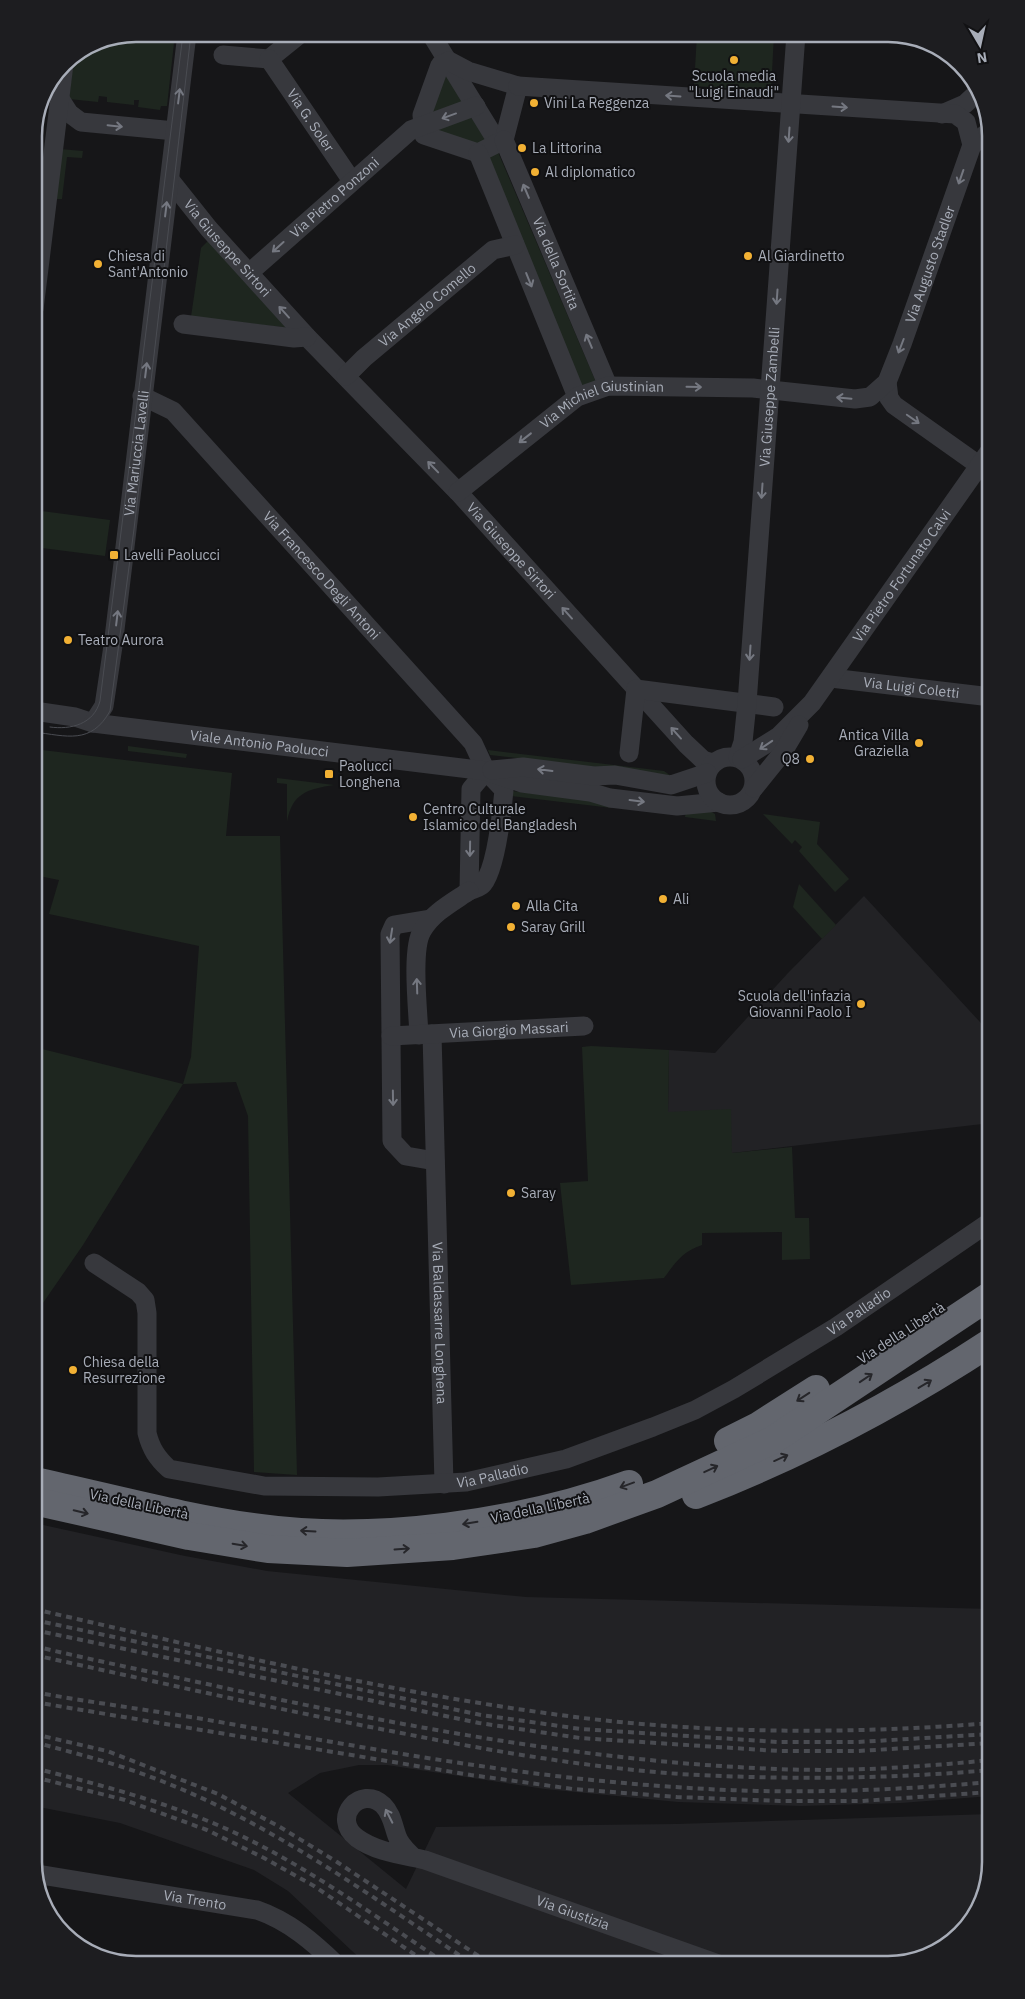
<svg xmlns="http://www.w3.org/2000/svg" width="1025" height="1999" font-family="'IBM Plex Sans',sans-serif">
  <style>
    .built { fill: #222225 }
    .green { fill: #1e261f }
    .lines { fill: none; stroke-linecap: round; stroke-linejoin: round }
    .minor { stroke: #37383d; stroke-width: 19 }
    .highway { stroke: #63666e; stroke-width: 28 }
    .tram { stroke: #4a4c52; stroke-width: 1 }
    .rail { stroke: #4a4c52; stroke-width: 4; stroke-dasharray: 6 5; stroke-linecap: butt }
    .oneway { stroke: #757881 }
    .oneway2 { stroke: #26262a }
    .poi-dot { fill: #f2b134; stroke: #111113; stroke-width: 2 }
    .labels { text-anchor: middle; stroke-width: 4; stroke-linejoin: round; paint-order: stroke }
    .poi-label { font-size: 14px; fill: #a8adb8; stroke: #111113; text-anchor: start }
    .street-label { font-size: 14px; fill: #a8adb8; stroke: #111113 }
    .rim { fill: none; stroke: #a8adb8; stroke-width: 2.5 }
  </style>
  <rect width="100%" height="100%" fill="#161618"/>
  <g class="built">
    <path d="M 864,896 L 991,1034 L 991,1123 L 732,1153 L 668,1113 L 669,1050 L 715,1053 L 788,973 Z"/>
    <path d="M 34,1523 L 185,1556 L 267,1571 L 526,1597 L 991,1609 L 991,1796 L 901,1803 L 801,1806 L 678,1802 L 545,1789 L 387,1765 L 359,1765 L 320,1773 L 288,1793 L 406,1889 L 436,1827 L 676,1824 L 991,1814 L 991,1863 L 974,1920 L 928,1958 L 888,1965 L 367,1965 L 288,1891 L 254,1870 L 120,1823 L 34,1806 Z"/>
  </g>
  <g class="green">
    <path d="M 137,34 L 175,34 L 167,106 L 161,106 L 160,110 L 138,107 L 139,100 L 134,100 L 134,105 L 107,102 L 107,97 L 99,96 L 98,102 L 69,99 L 74,57 L 97,41 Z"/>
    <path d="M 697,34 L 774,34 L 771,91 L 694,86 Z"/>
    <path d="M 446,70 L 467,103 L 428,117 Z"/>
    <path d="M 476,115 L 490,138 L 472,146 L 433,131 Z"/>
    <path d="M 60,149 L 83,151 L 82,158 L 67,157 L 62,199 L 55,199 Z"/>
    <path d="M 498,152 L 596,382 L 583,388 L 485,158 Z"/>
    <path d="M 209,240 L 291,328 L 191,317 L 201,248 Z"/>
    <path d="M 34,510 L 110,520 L 105,556 L 34,547 Z"/>
    <path d="M 128,746 L 187,754 L 186,758 L 128,751 Z"/>
    <path d="M 34,749 L 232,773 L 226,836 L 280,836 L 297,1475 L 254,1472 L 248,1116 L 236,1082 L 183,1084 L 83,1245 L 34,1316 L 34,1047 L 183,1084 L 191,1057 L 199,946 L 49,914 L 59,880 L 34,875 Z"/>
    <path d="M 488,750 L 664,771 L 671,776 L 490,755 Z"/>
    <path d="M 277,778 L 334,785 C 308,789 292,793 287,822 L 287,784 L 277,783 Z"/>
    <path d="M 512,791 L 613,803 L 612,808 L 511,796 Z"/>
    <path d="M 686,810 L 708,810 L 715,814 L 716,821 L 685,817 Z"/>
    <path d="M 763,814 L 820,822 L 817,844 L 849,879 L 835,892 L 799,851 L 802,847 L 795,840 L 792,844 Z"/>
    <path d="M 799,884 L 836,925 L 822,939 L 793,907 Z"/>
    <path d="M 591,1046 L 669,1050 L 668,1112 L 731,1109 L 732,1153 L 792,1147 L 795,1218 L 809,1218 L 810,1259 L 782,1260 L 782,1232 L 702,1233 L 702,1245 C 683,1251 675,1263 664,1278 L 571,1285 L 560,1183 L 588,1181 L 582,1047 Z"/>
  </g>
  <g class="lines">
    <g class="minor">
      <path d="M 431,34 L 498,143"/>
      <path d="M 223,55 L 269,59 L 300,34"/>
      <path id="s1" d="M 269,59 L 352,181"/>
      <path d="M 449,61 L 468,71 L 518,86 L 504,140 L 478,153 L 424,135 L 422,115 L 440,65 Z"/>
      <path d="M 60,99 L 69,113 L 81,122 L 175,131"/>
      <path d="M 942,114 L 965,104 L 979,91"/>
      <path id="s2" d="M 504,140 L 608,386"/>
      <path d="M 972,145 L 987,133 L 991,133"/>
      <path d="M 478,153 L 577,397"/>
      <path id="s3" d="M 170,180 L 209,229 L 307,337 L 458,492 L 686,744 L 703,760 L 713,763"/>
      <path id="s4" d="M 249,273 L 411,130 L 476,106"/>
      <path d="M 34,309 L 64,64"/>
      <path d="M 183,324 L 294,338 L 307,337"/>
      <path id="s5" d="M 346,376 L 364,358 L 493,250 L 515,245"/>
      <path d="M 887,382 L 889,398 L 894,405 L 980,466 L 991,477"/>
      <path id="s6" d="M 142,396 L 173,411 L 473,743 L 486,771 L 504,790 C 502,811 496,868 483,884 C 480,888 473,889 469,891 L 471,789 L 486,771"/>
      <path id="s7" d="M 458,492 L 577,397 L 608,386 L 753,388 L 855,399 L 870,397 L 887,382 L 902,344 L 972,145 L 966,122 L 955,114 L 518,86"/>
      <path id="s8" d="M 831,678 L 991,697"/>
      <path id="s9" d="M 34,711 L 75,717 L 93,723 L 486,771 L 522,783 L 590,792 L 610,798 L 677,806 L 719,802"/>
      <path id="s10" d="M 93,723 L 104,706 L 113,646 L 187,34"/>
      <path d="M 629,753 L 636,689 L 774,707"/>
      <circle cx="730" cy="781" r="24"/>
      <path id="s11" d="M 738,757 L 743,742 L 747,703 L 796,34"/>
      <path id="s12" d="M 742,759 L 779,736 L 812,703 L 991,449"/>
      <path d="M 492,770 L 523,767 L 594,776 L 615,775 L 671,785 L 707,773"/>
      <path d="M 754,788 L 783,752 L 799,725"/>
      <path d="M 430,919 L 394,925 L 390,934 L 392,1141 L 406,1156 L 435,1161"/>
      <path id="s13" d="M 432,1034 L 444,1484"/>
      <path d="M 419,1035 C 418,1011 411,949 422,931 C 432,913 453,902 469,891"/>
      <path id="s14" d="M 391,1036 L 584,1026"/>
      <path id="s15" d="M 94,1263 L 138,1292 L 145,1300 L 147,1313 L 147,1433 C 151,1449 157,1458 169,1469 L 264,1486 L 378,1487 L 466,1482 L 566,1459 L 653,1427 L 695,1410 L 734,1389 L 836,1327 L 991,1221"/>
      <path id="s16" d="M 413,1857 C 406,1850 400,1845 397,1836 C 393,1825 392,1814 383,1805 C 361,1784 330,1818 357,1838 C 376,1852 403,1855 425,1860 L 721,1965"/>
      <path id="s17" d="M 36,1874 L 257,1910 C 289,1921 313,1942 337,1965"/>
    </g>
    <g class="highway">
      <path d="M 728,1441 L 758,1426 L 816,1389"/>
      <path d="M 34,1481 C 109,1497 184,1518 260,1528 C 374,1544 522,1523 629,1484"/>
      <path d="M 696,1495 C 799,1455 898,1403 991,1342"/>
      <path d="M 34,1501 L 189,1536 L 268,1549 L 347,1553 L 453,1546 L 534,1534 L 585,1520 L 657,1494 L 773,1440 L 991,1295"/>
    </g>
    <g class="tram">
      <path d="M 50,727 C 71,730 94,724 100,701 L 183,34"/>
      <path d="M 34,732 C 67,736 91,745 110,711 L 134,529 L 191,34"/>
    </g>
    <g class="rail">
      <path d="M 34,1609 C 215,1651 398,1695 583,1718 C 718,1734 855,1734 991,1723"/>
      <path d="M 34,1620 L 481,1715 L 581,1729 L 778,1742 L 858,1742 L 991,1734"/>
      <path d="M 34,1630 L 479,1723 L 580,1738 L 779,1751 L 858,1751 L 991,1743"/>
      <path d="M 34,1646 C 100,1662 167,1675 234,1690 C 413,1728 593,1762 777,1769 C 849,1772 920,1767 991,1760"/>
      <path d="M 34,1655 C 153,1681 271,1708 391,1731 C 486,1750 583,1767 680,1774 C 784,1780 888,1779 991,1770"/>
      <path d="M 34,1692 C 88,1702 142,1709 197,1718 C 356,1746 515,1777 676,1787 C 781,1795 887,1791 991,1782"/>
      <path d="M 34,1702 L 471,1775 L 573,1789 L 677,1797 L 780,1801 L 861,1801 L 991,1792"/>
      <path d="M 34,1734 L 107,1751 L 218,1794 L 280,1827 L 337,1862 L 492,1965"/>
      <path d="M 34,1742 C 78,1754 122,1765 164,1782 C 276,1826 375,1899 474,1965"/>
      <path d="M 34,1768 C 93,1783 151,1798 208,1821 C 294,1856 370,1913 448,1965"/>
      <path d="M 34,1777 L 125,1800 L 207,1830 L 264,1858 L 314,1886 L 430,1965"/>
    </g>
  </g>
  <defs><path id="oneway-shaft" d="M-6 0H5M1.5-3L5.5 0L1.5 3" fill="none" stroke-width="1.6" stroke-linecap="round" stroke-linejoin="round" transform="scale(1.25)"/></defs>
  <g class="oneway">
    <use href="#oneway-shaft" transform="translate(179 96) rotate(-83)"/>
    <use href="#oneway-shaft" transform="translate(673 96) rotate(-176)"/>
    <use href="#oneway-shaft" transform="translate(840 107) rotate(4)"/>
    <use href="#oneway-shaft" transform="translate(449 116) rotate(160)"/>
    <use href="#oneway-shaft" transform="translate(115 126) rotate(6)"/>
    <use href="#oneway-shaft" transform="translate(789 135) rotate(94)"/>
    <use href="#oneway-shaft" transform="translate(961 177) rotate(109)"/>
    <use href="#oneway-shaft" transform="translate(526 191) rotate(-113)"/>
    <use href="#oneway-shaft" transform="translate(166 209) rotate(-83)"/>
    <use href="#oneway-shaft" transform="translate(278 247) rotate(138)"/>
    <use href="#oneway-shaft" transform="translate(529 280) rotate(68)"/>
    <use href="#oneway-shaft" transform="translate(777 297) rotate(94)"/>
    <use href="#oneway-shaft" transform="translate(284 312) rotate(-132)"/>
    <use href="#oneway-shaft" transform="translate(589 341) rotate(-113)"/>
    <use href="#oneway-shaft" transform="translate(901 346) rotate(111)"/>
    <use href="#oneway-shaft" transform="translate(146 370) rotate(-83)"/>
    <use href="#oneway-shaft" transform="translate(694 387) rotate(1)"/>
    <use href="#oneway-shaft" transform="translate(844 398) rotate(-175)"/>
    <use href="#oneway-shaft" transform="translate(913 419) rotate(35)"/>
    <use href="#oneway-shaft" transform="translate(525 438) rotate(142)"/>
    <use href="#oneway-shaft" transform="translate(433 467) rotate(-134)"/>
    <use href="#oneway-shaft" transform="translate(762 491) rotate(94)"/>
    <use href="#oneway-shaft" transform="translate(567 613) rotate(-132)"/>
    <use href="#oneway-shaft" transform="translate(117 618) rotate(-83)"/>
    <use href="#oneway-shaft" transform="translate(750 653) rotate(94)"/>
    <use href="#oneway-shaft" transform="translate(676 733) rotate(-132)"/>
    <use href="#oneway-shaft" transform="translate(766 745) rotate(146)"/>
    <use href="#oneway-shaft" transform="translate(545 770) rotate(-173)"/>
    <use href="#oneway-shaft" transform="translate(637 801) rotate(7)"/>
    <use href="#oneway-shaft" transform="translate(470 849) rotate(91)"/>
    <use href="#oneway-shaft" transform="translate(391 936) rotate(99)"/>
    <use href="#oneway-shaft" transform="translate(417 986) rotate(-92)"/>
    <use href="#oneway-shaft" transform="translate(393 1098) rotate(89)"/>
    <use href="#oneway-shaft" transform="translate(389 1816) rotate(-117)"/>
  </g>
  <g class="oneway2">
    <use href="#oneway-shaft" transform="translate(866 1378) rotate(-34)"/>
    <use href="#oneway-shaft" transform="translate(925 1384) rotate(-31)"/>
    <use href="#oneway-shaft" transform="translate(803 1397) rotate(147)"/>
    <use href="#oneway-shaft" transform="translate(781 1458) rotate(-24)"/>
    <use href="#oneway-shaft" transform="translate(711 1469) rotate(-25)"/>
    <use href="#oneway-shaft" transform="translate(627 1485) rotate(160)"/>
    <use href="#oneway-shaft" transform="translate(81 1512) rotate(13)"/>
    <use href="#oneway-shaft" transform="translate(470 1523) rotate(171)"/>
    <use href="#oneway-shaft" transform="translate(308 1531) rotate(-177)"/>
    <use href="#oneway-shaft" transform="translate(240 1545) rotate(10)"/>
    <use href="#oneway-shaft" transform="translate(402 1549) rotate(-4)"/>
  </g>
  <g class="poi-dot">
    <circle cx="734" cy="60" r="5"/>
    <circle cx="534" cy="103" r="5"/>
    <circle cx="522" cy="148" r="5"/>
    <circle cx="535" cy="172" r="5"/>
    <circle cx="748" cy="256" r="5"/>
    <circle cx="98" cy="264" r="5"/>
    <rect x="109" y="550" width="10" height="10" rx="2.5"/>
    <circle cx="68" cy="640" r="5"/>
    <circle cx="919" cy="743" r="5"/>
    <circle cx="810" cy="759" r="5"/>
    <rect x="324" y="769" width="10" height="10" rx="2.5"/>
    <circle cx="413" cy="817" r="5"/>
    <circle cx="663" cy="899" r="5"/>
    <circle cx="516" cy="906" r="5"/>
    <circle cx="511" cy="927" r="5"/>
    <circle cx="861" cy="1004" r="5"/>
    <circle cx="511" cy="1193" r="5"/>
    <circle cx="73" cy="1370" r="5"/>
  </g>
  <g class="labels">
    <g class="poi-label">
      <text x="734" y="81" text-anchor="middle">Scuola media<tspan x="734" dy="16">"Luigi Einaudi"</tspan></text>
      <text x="544" y="108">Vini La Reggenza</text>
      <text x="532" y="153">La Littorina</text>
      <text x="545" y="177">Al diplomatico</text>
      <text x="108" y="261">Chiesa di<tspan x="108" dy="16">Sant'Antonio</tspan></text>
      <text x="758" y="261">Al Giardinetto</text>
      <text x="124" y="560">Lavelli Paolucci</text>
      <text x="78" y="645">Teatro Aurora</text>
      <text x="909" y="740" text-anchor="end">Antica Villa<tspan x="909" dy="16">Graziella</tspan></text>
      <text x="800" y="764" text-anchor="end">Q8</text>
      <text x="339" y="771">Paolucci<tspan x="339" dy="16">Longhena</tspan></text>
      <text x="423" y="814">Centro Culturale<tspan x="423" dy="16">Islamico del Bangladesh</tspan></text>
      <text x="673" y="904">Ali</text>
      <text x="526" y="911">Alla Cita</text>
      <text x="521" y="932">Saray Grill</text>
      <text x="851" y="1001" text-anchor="end">Scuola dell'infazia<tspan x="851" dy="16">Giovanni Paolo I</tspan></text>
      <text x="521" y="1198">Saray</text>
      <text x="83" y="1367">Chiesa della<tspan x="83" dy="16">Resurrezione</tspan></text>
    </g>
    <g class="street-label">
      <text dy="5" stroke="none"><textPath href="#s1" startOffset="74">Via G. Soler</textPath></text>
      <text dy="5" stroke="none"><textPath href="#s4" startOffset="114">Via Pietro Ponzoni</textPath></text>
      <text dy="5" stroke="none"><textPath href="#s3" startOffset="89">Via Giuseppe Sirtori</textPath></text>
      <text dy="5" stroke="none"><textPath href="#s2" startOffset="134">Via della Sortita</textPath></text>
      <text dy="5" stroke="none"><textPath href="#s7" startOffset="596">Via Augusto Stadler</textPath></text>
      <text dy="5" stroke="none"><textPath href="#s5" startOffset="108">Via Angelo Comello</textPath></text>
      <text dy="5" stroke="none"><textPath href="#s11" startOffset="362">Via Giuseppe Zambelli</textPath></text>
      <text dy="5" stroke="none"><textPath href="#s7" startOffset="174">Via Michiel Giustinian</textPath></text>
      <text dy="5" stroke="none"><textPath href="#s10" startOffset="275">Via Mariuccia Lavelli</textPath></text>
      <text dy="5" stroke="none"><textPath href="#s3" startOffset="504">Via Giuseppe Sirtori</textPath></text>
      <text dy="5" stroke="none"><textPath href="#s6" startOffset="256">Via Francesco Degli Antoni</textPath></text>
      <text dy="5" stroke="none"><textPath href="#s12" startOffset="246">Via Pietro Fortunato Calvi</textPath></text>
      <text dy="5" stroke="none"><textPath href="#s8" startOffset="81">Via Luigi Coletti</textPath></text>
      <text dy="5" stroke="none"><textPath href="#s9" startOffset="228">Viale Antonio Paolucci</textPath></text>
      <text dy="5" stroke="none"><textPath href="#s14" startOffset="118">Via Giorgio Massari</textPath></text>
      <text dy="5" stroke="none"><textPath href="#s15" startOffset="970">Via Palladio</textPath></text>
      <text dy="5" stroke="none"><textPath href="#s13" startOffset="289">Via Baldassarre Longhena</textPath></text>
      <text transform="translate(901 1333) rotate(-33)" y="5">Via della Libertà</text>
      <text dy="5" stroke="none"><textPath href="#s15" startOffset="565">Via Palladio</textPath></text>
      <text transform="translate(139 1504) rotate(12)" y="5">Via della Libertà</text>
      <text transform="translate(540 1508) rotate(-12)" y="5">Via della Libertà</text>
      <text dy="5" stroke="none"><textPath href="#s17" startOffset="161">Via Trento</textPath></text>
      <text dy="5" stroke="none"><textPath href="#s16" startOffset="362">Via Giustizia</textPath></text>
    </g>
  </g>
  <path d="M0 0H1025V1999H0ZM136 42H888A94 94 0 0 1 982 136V1862A94 94 0 0 1 888 1956H136A94 94 0 0 1 42 1862V136A94 94 0 0 1 136 42Z" fill="#1d1d20" fill-rule="evenodd"/>
  <path class="rim" d="M136 42H888A94 94 0 0 1 982 136V1862A94 94 0 0 1 888 1956H136A94 94 0 0 1 42 1862V136A94 94 0 0 1 136 42Z"/>
  <g transform="translate(980 45) rotate(171)" stroke="#111113" stroke-width="4" paint-order="stroke">
  <path d="M0-4L9 19L0 12L-9 19Z" fill="#a8adb8"/>
  <text y="-8" font-size="14" font-weight="bold" text-anchor="middle" fill="#a8adb8">N</text>
  </g>
</svg>
